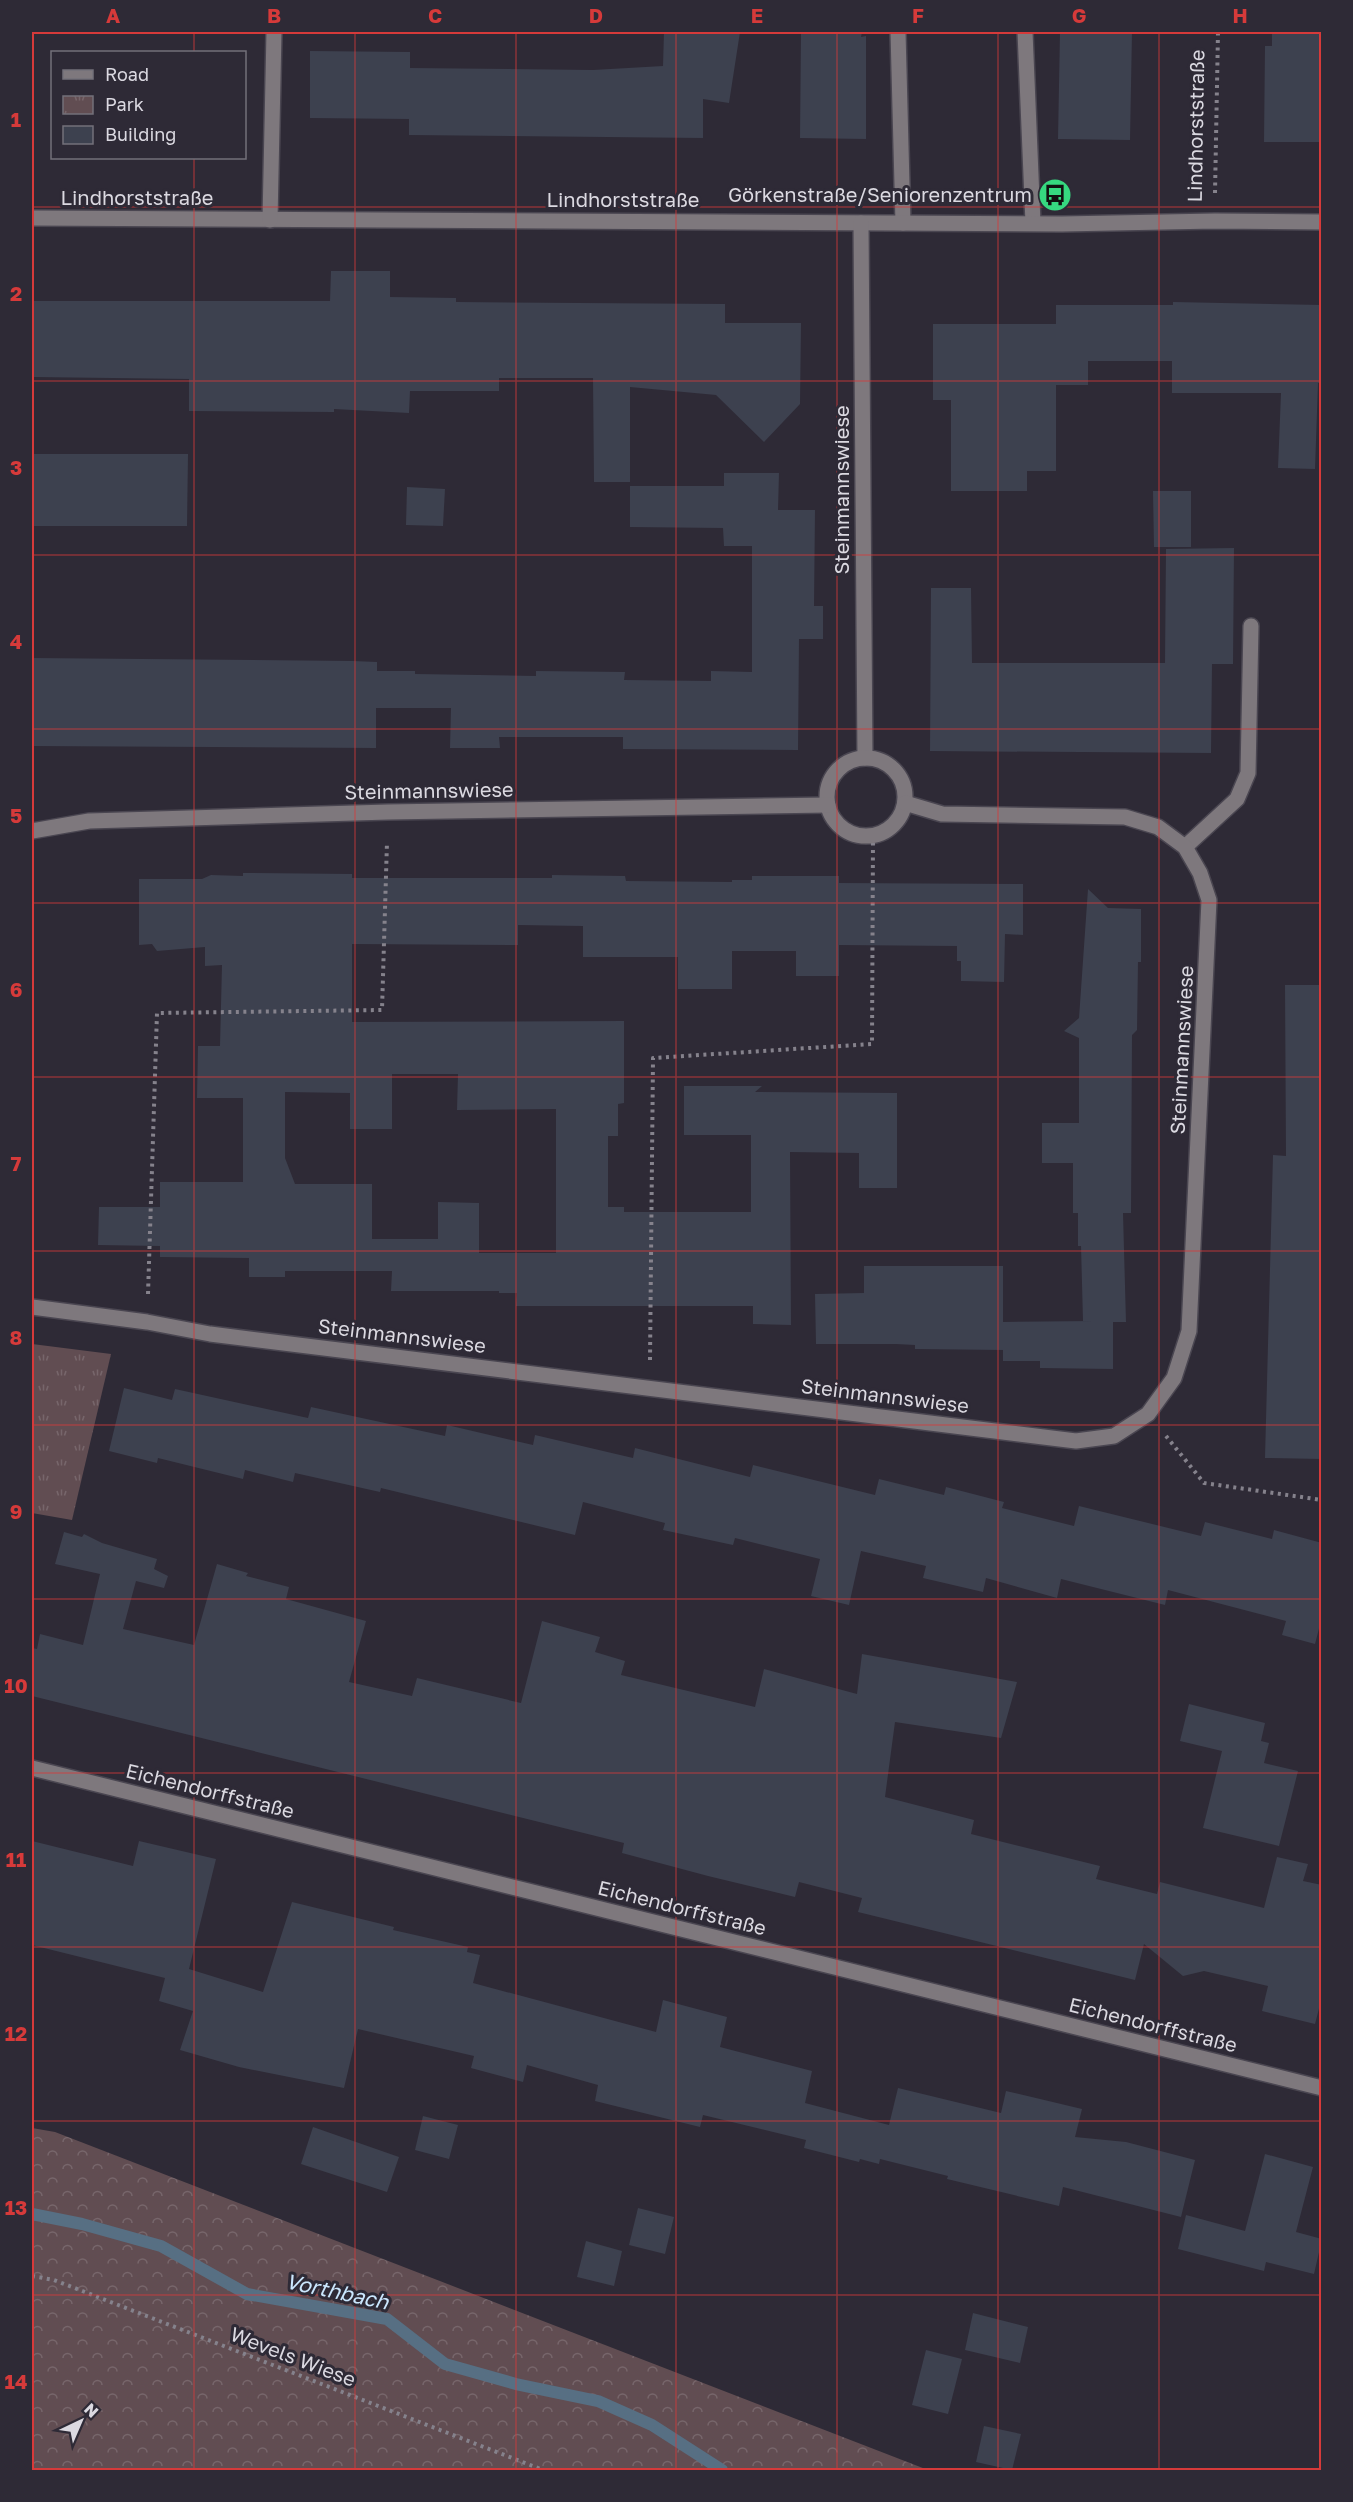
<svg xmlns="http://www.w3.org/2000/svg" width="1353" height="2502" font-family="'Golos Text',sans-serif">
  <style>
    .forest { fill: url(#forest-crowns) }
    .park { fill: url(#park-tufts) }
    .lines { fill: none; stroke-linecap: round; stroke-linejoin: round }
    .stream { stroke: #576f83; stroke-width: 12 }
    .building { fill: #3d414f; fill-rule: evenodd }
    .minor-casing { stroke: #4a4651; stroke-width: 18 }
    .path { stroke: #85828c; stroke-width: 4; stroke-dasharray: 3 4.5; stroke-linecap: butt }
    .minor { stroke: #7e787d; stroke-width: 15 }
    .grid { fill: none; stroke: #d63a3a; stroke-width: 1.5; stroke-opacity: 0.55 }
    .labels { text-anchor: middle; stroke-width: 6; stroke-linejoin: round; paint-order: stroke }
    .street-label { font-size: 20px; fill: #dbd9e1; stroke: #2e2a36 }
    .poi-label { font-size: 20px; fill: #dbd9e1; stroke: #2e2a36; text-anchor: end }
    .water-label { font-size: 21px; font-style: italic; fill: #cbe7fe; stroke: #2e2a36 }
    .neatline { fill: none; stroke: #d63a3a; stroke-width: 2 }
    .grid-label { font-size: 20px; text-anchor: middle; font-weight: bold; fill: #d63a3a }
  </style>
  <defs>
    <pattern id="forest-crowns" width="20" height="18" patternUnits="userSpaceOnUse" patternTransform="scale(1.5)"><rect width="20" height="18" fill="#614d52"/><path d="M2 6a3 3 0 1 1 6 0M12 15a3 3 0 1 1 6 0" fill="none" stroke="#77666b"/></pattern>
    <pattern id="park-tufts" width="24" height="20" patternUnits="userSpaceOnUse" patternTransform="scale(1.5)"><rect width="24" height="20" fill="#614d52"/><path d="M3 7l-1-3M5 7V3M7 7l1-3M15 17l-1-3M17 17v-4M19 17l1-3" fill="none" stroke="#77666b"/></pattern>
  </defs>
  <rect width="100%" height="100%" fill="#2e2a36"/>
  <path class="forest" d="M 32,2128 L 55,2132 L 928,2470 L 32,2470 Z"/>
  <path class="park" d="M 32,1344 L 111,1354 L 72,1520 L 32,1513 Z"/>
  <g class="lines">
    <path class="stream" d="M 32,2214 L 82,2224 L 161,2246 L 247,2294 L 387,2319 L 445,2364 L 516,2384 L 598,2401 L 652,2425 L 722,2470"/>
  </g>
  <g class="building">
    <path d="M 664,32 L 740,32 L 729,103 L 703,99 L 703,138 L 409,135 L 409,119 L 310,118 L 310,51 L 410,52 L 410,68 L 593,70 L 663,66 Z"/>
    <path d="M 801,32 L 862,32 L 861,37 L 866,36 L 866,139 L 800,138 Z"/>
    <path d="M 1060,32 L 1132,32 L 1130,140 L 1058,139 Z"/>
    <path d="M 1272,32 L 1322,32 L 1322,142 L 1264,142 L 1265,46 L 1272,46 Z"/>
    <path d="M 331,271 L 390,271 L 390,297 L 456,298 L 456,302 L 725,304 L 725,323 L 801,323 L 800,404 L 764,442 L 716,395 L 630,387 L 630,482 L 594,482 L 593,378 L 499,378 L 499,391 L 410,391 L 409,413 L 334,409 L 334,412 L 189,411 L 189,379 L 34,377 L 34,301 L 330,301 Z"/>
    <path d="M 1173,302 L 1322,305 L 1322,383 L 1318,383 L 1315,469 L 1278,468 L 1281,393 L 1172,393 L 1172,361 L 1088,361 L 1088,385 L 1056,385 L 1056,471 L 1027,471 L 1027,491 L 951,491 L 951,400 L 933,400 L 933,324 L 1056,324 L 1056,305 L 1173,305 Z"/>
    <path d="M 32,454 L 188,454 L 187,526 L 32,526 Z"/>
    <path d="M 724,473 L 779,473 L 778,510 L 815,510 L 814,606 L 823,606 L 823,639 L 799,639 L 798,750 L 623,749 L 623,737 L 499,737 L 500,748 L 450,748 L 451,708 L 376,708 L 376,748 L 32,746 L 32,658 L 353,661 L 377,662 L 377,671 L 415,671 L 415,674 L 536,676 L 536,671 L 625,672 L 624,680 L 711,681 L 711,671 L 752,672 L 752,546 L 724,546 L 723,528 L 630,527 L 630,486 L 724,486 Z"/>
    <path d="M 407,487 L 445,489 L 443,526 L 406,525 Z"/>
    <path d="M 1153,491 L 1191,491 L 1191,547 L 1154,547 Z"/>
    <path d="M 1234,548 L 1233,664 L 1212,664 L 1211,753 L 930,751 L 931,588 L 971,588 L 972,663 L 1165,663 L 1166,549 Z"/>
    <path d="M 243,873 L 352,874 L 352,878 L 552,878 L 552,875 L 625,876 L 626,881 L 732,882 L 732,880 L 752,880 L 752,876 L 839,876 L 839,883 L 1023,884 L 1023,935 L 1005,934 L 1004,982 L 961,981 L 961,961 L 957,961 L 957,946 L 839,945 L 839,976 L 796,976 L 796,951 L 732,951 L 732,989 L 678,989 L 678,957 L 583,957 L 583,926 L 518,925 L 518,945 L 352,944 L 352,1022 L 624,1021 L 624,1103 L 618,1104 L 618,1136 L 608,1136 L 608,1207 L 624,1207 L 624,1212 L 751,1212 L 751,1135 L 684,1135 L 684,1086 L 762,1086 L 755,1092 L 897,1093 L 897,1188 L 859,1188 L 859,1153 L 790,1152 L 791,1325 L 753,1324 L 753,1306 L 516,1306 L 517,1293 L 499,1293 L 499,1291 L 391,1291 L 392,1271 L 285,1271 L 285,1277 L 249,1277 L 249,1258 L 160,1257 L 160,1246 L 98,1245 L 99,1207 L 160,1207 L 160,1182 L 243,1182 L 243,1098 L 197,1098 L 198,1046 L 220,1046 L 222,965 L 205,966 L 205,947 L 157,951 L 152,944 L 139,945 L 139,879 L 202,879 L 211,875 L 243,876 ZM 392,1074 L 458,1074 L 457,1110 L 556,1109 L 556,1253 L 479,1253 L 479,1203 L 438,1202 L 438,1239 L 372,1239 L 372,1184 L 295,1184 L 285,1158 L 285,1092 L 350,1093 L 350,1129 L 392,1129 Z"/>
    <path d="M 1088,889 L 1108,908 L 1141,909 L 1141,962 L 1138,962 L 1137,1030 L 1132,1035 L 1131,1213 L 1123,1213 L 1126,1322 L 1113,1322 L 1113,1369 L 1040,1368 L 1040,1361 L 1003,1361 L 1003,1339 L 1003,1350 L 915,1349 L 915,1345 L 896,1344 L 816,1344 L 815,1294 L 864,1293 L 864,1266 L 1003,1266 L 1003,1322 L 1095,1321 L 1083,1321 L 1081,1246 L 1078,1246 L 1078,1213 L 1073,1213 L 1073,1163 L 1042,1163 L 1042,1123 L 1079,1123 L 1079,1038 L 1064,1031 L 1079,1018 Z"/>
    <path d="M 1285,985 L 1322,985 L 1322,1459 L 1265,1458 L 1273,1155 L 1286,1156 Z"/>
    <path d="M 124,1388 L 172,1400 L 175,1389 L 308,1418 L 311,1407 L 445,1436 L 447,1425 L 533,1445 L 535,1435 L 633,1458 L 635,1448 L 750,1477 L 753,1465 L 875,1495 L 879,1479 L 944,1495 L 946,1487 L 1004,1502 L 1002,1508 L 1074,1526 L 1079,1506 L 1201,1536 L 1205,1522 L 1272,1539 L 1274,1530 L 1322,1543 L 1322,1617 L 1315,1644 L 1282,1635 L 1286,1621 L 1168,1590 L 1165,1605 L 1061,1579 L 1057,1598 L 986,1578 L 983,1592 L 923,1578 L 926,1566 L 861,1551 L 849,1605 L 811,1596 L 820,1559 L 735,1538 L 733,1545 L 663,1530 L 665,1523 L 583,1502 L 575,1535 L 381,1488 L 380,1492 L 295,1473 L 293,1482 L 245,1470 L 243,1479 L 158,1458 L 157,1463 L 109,1451 Z"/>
    <path d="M 64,1532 L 82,1537 L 84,1534 L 102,1543 L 157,1559 L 154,1569 L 168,1576 L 164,1588 L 136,1581 L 123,1629 L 194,1645 L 217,1564 L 248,1573 L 246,1576 L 289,1587 L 286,1599 L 366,1621 L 349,1682 L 412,1696 L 417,1678 L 521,1703 L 542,1621 L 600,1637 L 595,1652 L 625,1661 L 621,1675 L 755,1707 L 764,1669 L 857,1694 L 862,1654 L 1017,1682 L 1001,1738 L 895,1722 L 885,1797 L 974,1820 L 971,1834 L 1100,1866 L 1096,1879 L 1157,1894 L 1160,1882 L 1264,1908 L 1277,1857 L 1308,1864 L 1303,1881 L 1322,1885 L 1322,1997 L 1315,2024 L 1262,2011 L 1268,1986 L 1204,1971 L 1183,1976 L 1144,1944 L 1135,1980 L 858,1912 L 862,1898 L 799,1882 L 795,1897 L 708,1876 L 622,1853 L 624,1843 L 32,1696 L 32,1648 L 37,1649 L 40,1634 L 83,1645 L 100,1574 L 55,1564 Z"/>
    <path d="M 1189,1704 L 1265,1723 L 1261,1741 L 1269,1743 L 1264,1763 L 1298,1771 L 1279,1846 L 1203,1828 L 1222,1751 L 1180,1741 Z"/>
    <path d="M 32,1841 L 133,1866 L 139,1841 L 216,1859 L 189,1969 L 263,1992 L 292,1902 L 394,1927 L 393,1930 L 468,1947 L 467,1952 L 480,1955 L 473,1983 L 656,2032 L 663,2000 L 727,2017 L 720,2047 L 812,2071 L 805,2103 L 889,2125 L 898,2088 L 1001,2113 L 1006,2091 L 1082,2109 L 1075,2137 L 1126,2142 L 1195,2160 L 1181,2217 L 1063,2187 L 1059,2206 L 947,2179 L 948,2176 L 880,2159 L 879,2164 L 860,2159 L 859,2162 L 804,2148 L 806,2140 L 703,2115 L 700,2127 L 595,2101 L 598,2085 L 527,2065 L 523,2082 L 471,2068 L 474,2056 L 358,2029 L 344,2088 L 239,2067 L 180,2050 L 193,2011 L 159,2001 L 165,1978 L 32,1945 Z"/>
    <path d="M 423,2116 L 458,2125 L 449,2159 L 415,2150 Z"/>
    <path d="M 313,2127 L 399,2157 L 387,2192 L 301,2164 Z"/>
    <path d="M 1265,2154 L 1313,2167 L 1296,2232 L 1322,2239 L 1314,2274 L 1266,2262 L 1264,2271 L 1178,2249 L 1186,2215 L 1245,2231 Z"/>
    <path d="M 638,2208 L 674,2217 L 665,2254 L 629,2245 Z"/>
    <path d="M 586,2241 L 622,2251 L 614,2286 L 577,2277 Z"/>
    <path d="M 973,2313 L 1028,2327 L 1020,2363 L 965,2350 Z"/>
    <path d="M 926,2350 L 962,2359 L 948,2414 L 912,2405 Z"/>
    <path d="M 984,2426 L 1021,2434 L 1012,2470 L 976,2462 Z"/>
  </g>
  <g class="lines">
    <g class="minor-casing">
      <g id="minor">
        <path d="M 898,32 L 903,223"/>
        <path d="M 1025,32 L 1033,223"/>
        <path d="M 32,218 L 1062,224 L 1215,221 L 1322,222"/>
        <path d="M 270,220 L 274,32"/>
        <path d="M 861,223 L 865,758"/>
        <circle cx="866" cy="797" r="39"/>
        <path d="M 32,831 L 89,821 L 388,812 L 828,805"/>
        <path d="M 1185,847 L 1237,799 L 1248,773 L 1251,626"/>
        <path d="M 32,1307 L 147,1322 L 210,1334 L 1076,1441 L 1114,1436 L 1148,1414 L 1174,1378 L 1189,1331 L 1209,900 L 1200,873 L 1185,847 L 1158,827 L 1125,817 L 942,814 L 905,803"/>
        <path d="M 32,1768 L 1322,2088"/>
      </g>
    </g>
    <g class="path">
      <path d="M 1215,193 L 1218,32"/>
      <path d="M 148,1294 L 157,1013 L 382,1010 L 387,842"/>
      <path d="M 650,1360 L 653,1058 L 872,1044 L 873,835"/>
      <path d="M 1166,1436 L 1204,1483 L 1322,1500"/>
      <path d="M 32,2276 L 54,2280 L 543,2470"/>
    </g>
    <use href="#minor" class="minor"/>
  </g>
  <path class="grid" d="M 194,32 L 194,52M 355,32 L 355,2470M 516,32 L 516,2470M 676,32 L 676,2470M 837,32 L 837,2470M 998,32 L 998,2470M 1159,32 L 1159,2470M 194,158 L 194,2470M 32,207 L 1322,207M 32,381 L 1322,381M 32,555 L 1322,555M 32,729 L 1322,729M 32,903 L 1322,903M 32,1077 L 1322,1077M 32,1251 L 1322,1251M 32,1425 L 1322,1425M 32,1599 L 1322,1599M 32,1773 L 1322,1773M 32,1947 L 1322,1947M 32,2121 L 1322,2121M 32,2295 L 1322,2295"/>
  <defs>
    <g id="bus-disc" transform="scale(1.725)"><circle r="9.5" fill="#36d880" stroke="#2e2a36"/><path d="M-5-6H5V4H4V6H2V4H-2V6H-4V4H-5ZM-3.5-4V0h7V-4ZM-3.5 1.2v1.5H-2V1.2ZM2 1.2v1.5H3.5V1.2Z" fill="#111"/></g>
  </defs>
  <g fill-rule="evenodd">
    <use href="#bus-disc" x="1055" y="195"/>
  </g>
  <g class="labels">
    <g class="street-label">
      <text transform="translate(1196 126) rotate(-89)" y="7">Lindhorststraße</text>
      <text x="137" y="205">Lindhorststraße</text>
      <text x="623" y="207">Lindhorststraße</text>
      <text transform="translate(842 490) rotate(-90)" y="7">Steinmannswiese</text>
      <text transform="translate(429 791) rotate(-1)" y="7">Steinmannswiese</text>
      <text transform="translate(1182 1050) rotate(-87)" y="7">Steinmannswiese</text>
      <text transform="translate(402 1336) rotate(7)" y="7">Steinmannswiese</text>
      <text transform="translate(885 1396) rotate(7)" y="7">Steinmannswiese</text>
      <text transform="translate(210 1791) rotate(14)" y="7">Eichendorffstraße</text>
      <text transform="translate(682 1908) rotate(14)" y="7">Eichendorffstraße</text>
      <text transform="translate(1153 2025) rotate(14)" y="7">Eichendorffstraße</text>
      <text transform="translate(293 2357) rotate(21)" y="7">Wevels Wiese</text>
    </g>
    <g class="poi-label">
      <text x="1032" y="202">Görkenstraße/Seniorenzentrum</text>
    </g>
    <g class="water-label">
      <text transform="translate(337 2292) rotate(12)" y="7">Vorthbach</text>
    </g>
  </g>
  <rect width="1353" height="2502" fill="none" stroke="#2e2a36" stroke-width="66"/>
  <rect x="51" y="51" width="195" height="108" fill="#2e2a36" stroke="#73707a" stroke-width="1.5"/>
  <rect x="63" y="70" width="30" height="9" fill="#7e787d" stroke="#73707a" stroke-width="1.5"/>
  <text x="105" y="81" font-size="18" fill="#dbd9e1">Road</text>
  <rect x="63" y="96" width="30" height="18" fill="url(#park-tufts)" stroke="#73707a" stroke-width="1.5"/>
  <text x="105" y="111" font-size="18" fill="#dbd9e1">Park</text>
  <rect x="63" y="126" width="30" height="18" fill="#3d414f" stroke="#73707a" stroke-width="1.5"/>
  <text x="105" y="141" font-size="18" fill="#dbd9e1">Building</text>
  <g transform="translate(81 2421) rotate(44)" stroke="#2e2a36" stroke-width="4.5" paint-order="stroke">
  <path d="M0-4.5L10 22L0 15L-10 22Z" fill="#dbd9e1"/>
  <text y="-9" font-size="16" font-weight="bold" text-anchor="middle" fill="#dbd9e1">N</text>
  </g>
  <rect x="33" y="33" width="1287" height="2436" class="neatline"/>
  <g class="grid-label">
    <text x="113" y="23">A</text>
    <text x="274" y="23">B</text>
    <text x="435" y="23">C</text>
    <text x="596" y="23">D</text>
    <text x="757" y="23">E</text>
    <text x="918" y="23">F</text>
    <text x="1079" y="23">G</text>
    <text x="1240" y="23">H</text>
    <text x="16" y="127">1</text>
    <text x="16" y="301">2</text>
    <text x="16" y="475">3</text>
    <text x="16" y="649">4</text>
    <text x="16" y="823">5</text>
    <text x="16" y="997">6</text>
    <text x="16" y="1171">7</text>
    <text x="16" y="1345">8</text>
    <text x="16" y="1519">9</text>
    <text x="16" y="1693">10</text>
    <text x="16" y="1867">11</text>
    <text x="16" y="2041">12</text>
    <text x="16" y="2215">13</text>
    <text x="16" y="2389">14</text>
  </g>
</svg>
